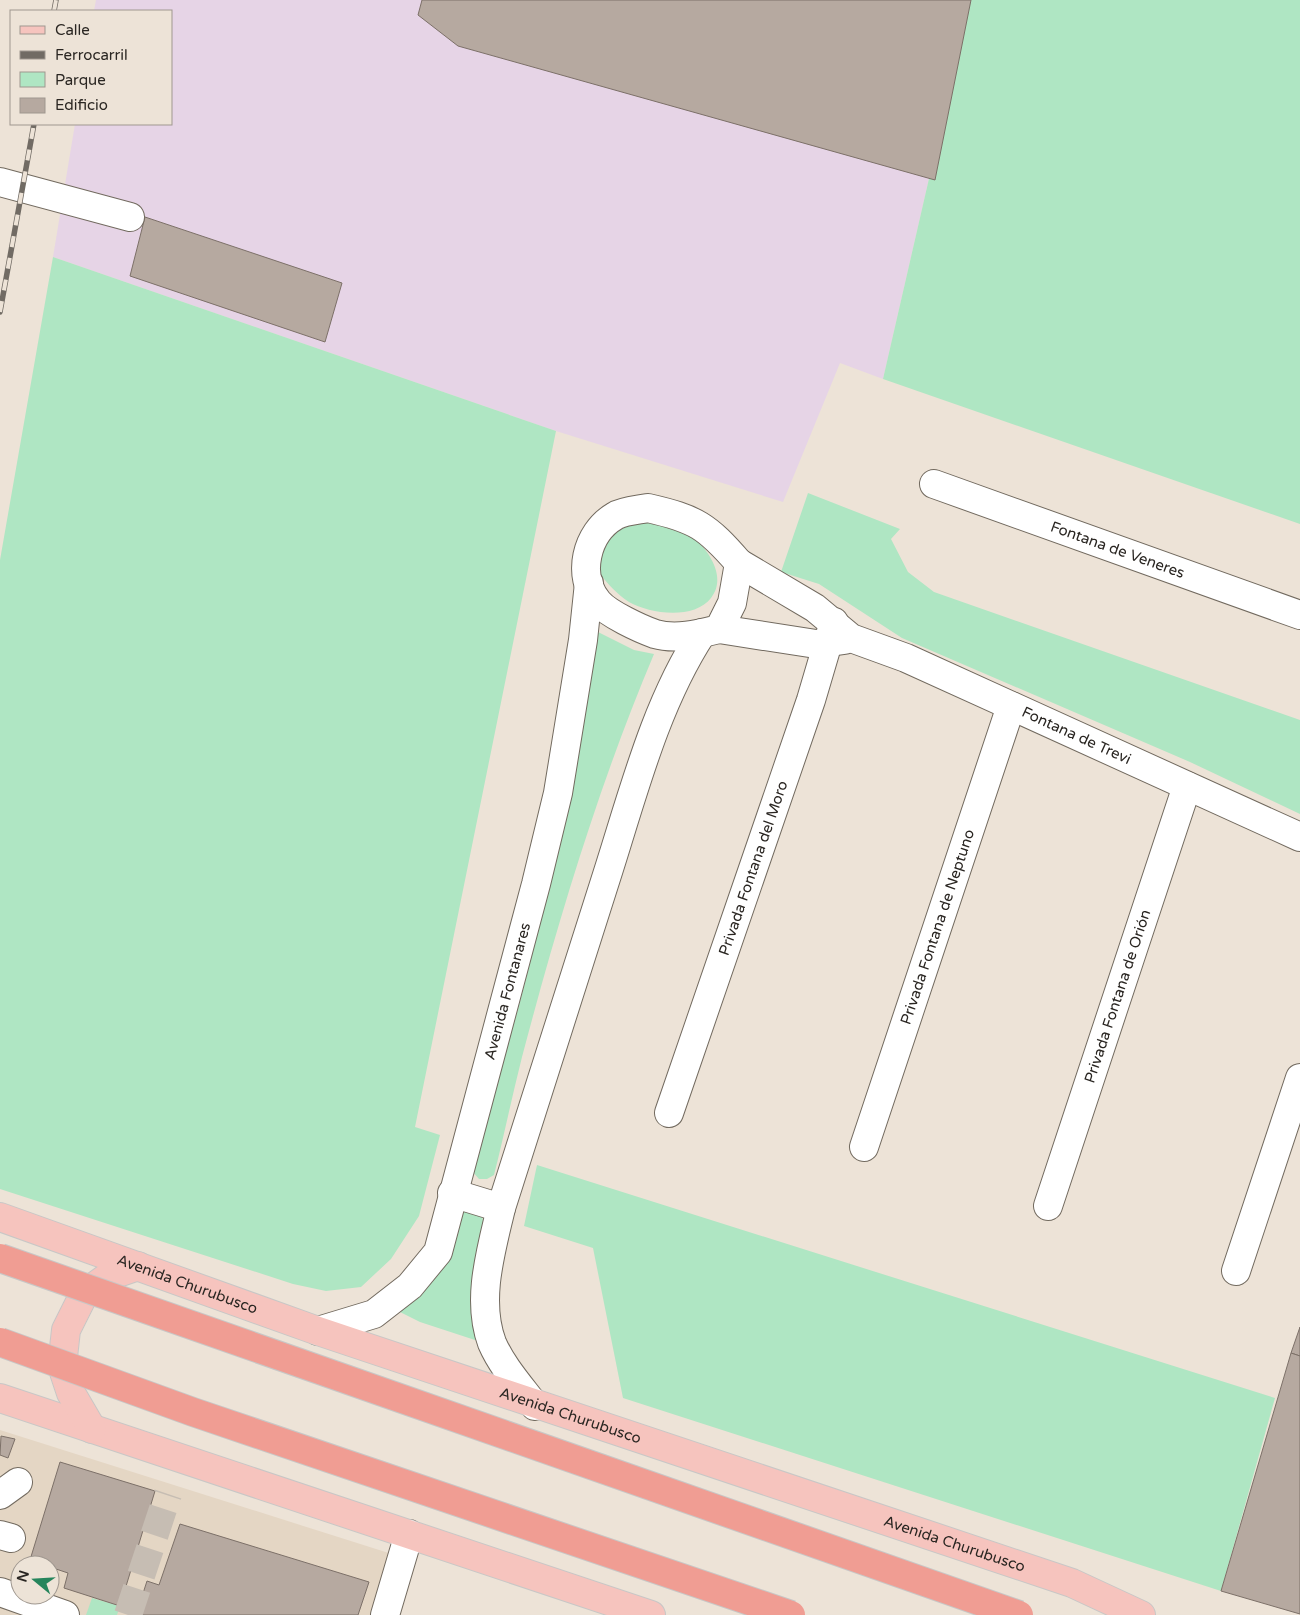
<svg xmlns="http://www.w3.org/2000/svg" width="1300" height="1615" font-family="'Varela Round',sans-serif">
  <style>
    .industrial { fill: #e6d4e6 }
    .built { fill: #e4d6c4; fill-rule: evenodd }
    .green { fill: #afe6c3 }
    .building { fill: #b6a9a0; stroke: #7c7068 }
    .lines { fill: none; stroke-linecap: round; stroke-linejoin: round }
    .minor-tunnel { stroke: #c6bdb3; stroke-width: 28; stroke-dasharray: 28 14; stroke-linecap: butt }
    .minor-casing { stroke: #726a5f; stroke-width: 30 }
    .major-casing { stroke: #c8c7c6; stroke-width: 30 }
    .minor { stroke: #fff; stroke-width: 28 }
    .major { stroke: #f6c4be; stroke-width: 28 }
    .rail-casing { stroke: #716b64; stroke-width: 5.5 }
    .rail { stroke: #ede3d7; stroke-width: 4; stroke-dasharray: 11; stroke-linecap: butt }
    .highway-bridge-casing { stroke: #c8c7c6; stroke-width: 30; stroke-linecap: butt }
    .highway-bridge { stroke: #f09d93; stroke-width: 28 }
    .labels { text-anchor: middle; stroke-width: 4; stroke-linejoin: round; paint-order: stroke }
    .street-label { font-size: 15px; fill: #2a2622; stroke: #ede3d7 }
  </style>
  <rect width="100%" height="100%" fill="#ede3d7"/>
  <path class="industrial" d="M 96,0 L 970,0 L 883,379 L 840,363 L 783,502 L 556,431 L 53,257 L 75,124 L 171,124 L 171,11 L 94,11 Z"/>
  <path class="built" d="M 0,1430 L 414,1561 L 396,1615 L 0,1615 ZM 20,1565 L 50,1565 L 50,1595 L 20,1595 Z"/>
  <g class="green">
    <path d="M 970,0 L 1300,0 L 1300,524 L 883,379 Z"/>
    <path d="M 53,257 L 556,431 L 415,1127 L 440,1135 L 419,1216 L 391,1259 L 361,1287 L 326,1291 L 293,1284 L 0,1189 L 0,560 Z"/>
    <path d="M 808,493 L 900,529 L 891,539 L 908,572 L 934,592 L 1300,720 L 1300,814 L 1190,762 L 902,638 L 819,584 L 781,572 Z"/>
    <path d="M 642,520 C 654,523 672,523 682,529 C 703,541 730,575 711,598 C 694,620 650,614 629,602 C 617,594 608,584 599,573 L 599,535 Z"/>
    <path d="M 596,631 L 634,650 L 654,654 C 599,784 558,921 522,1057 C 512,1096 504,1136 494,1175 L 487,1179 L 479,1179 L 472,1171 C 492,1097 515,1025 533,951 C 558,845 576,738 596,631 Z"/>
    <path d="M 537,1165 L 1275,1398 L 1221,1591 L 623,1398 L 593,1248 L 524,1226 Z"/>
    <path d="M 463,1210 L 482,1213 L 483,1222 L 480,1249 L 478,1341 L 420,1322 L 396,1310 Z"/>
    <path d="M 92,1598 L 120,1606 L 117,1615 L 86,1615 Z"/>
  </g>
  <g class="building">
    <path d="M 422,0 L 971,0 L 935,180 L 458,46 L 418,15 Z"/>
    <path d="M 145,217 L 342,283 L 325,342 L 130,276 Z"/>
    <path d="M 1300,1327 L 1300,1356 L 1291,1353 Z"/>
    <path d="M 1291,1353 L 1300,1356 L 1300,1614 L 1221,1591 Z"/>
    <path d="M 1,1436 L 15,1439 L 8,1458 L 0,1455 Z"/>
    <path d="M 60,1462 L 155,1491 L 120,1606 L 64,1588 L 68,1573 L 50,1567 L 50,1565 L 30,1560 Z"/>
    <path d="M 180,1524 L 369,1582 L 358,1615 L 136,1615 L 147,1581 L 159,1585 Z"/>
  </g>
  <g class="lines">
    <path class="minor-tunnel" d="M 128,1615 L 168,1494"/>
    <g class="minor-casing">
      <g id="minor">
        <path d="M 0,182 L 130,217"/>
        <path id="s1" d="M 934,484 L 1300,615"/>
        <path d="M 648,508 C 696,519 707,526 739,563 L 732,603 L 719,629 C 699,634 676,640 655,634 C 641,629 608,614 598,602 C 576,576 586,533 615,516 C 623,511 638,510 648,508 Z"/>
        <path id="s2" d="M 739,563 L 815,608 L 851,638 L 906,658 L 1300,837"/>
        <path d="M 719,629 L 816,644 L 844,640"/>
        <path id="s3" d="M 669,1113 L 811,700 L 834,622"/>
        <path id="s4" d="M 864,1147 L 1011,706"/>
        <path d="M 452,1193 L 501,1208"/>
        <path id="s5" d="M 1048,1206 L 1187,786"/>
        <path d="M 1236,1271 L 1300,1078"/>
        <path id="s6" d="M 318,1331 L 374,1314 L 410,1286 L 438,1252 L 536,884 L 558,793 L 583,640 L 589,583"/>
        <path d="M 535,1406 C 520,1386 502,1366 492,1343 C 476,1300 491,1251 501,1208 C 536,1097 571,986 607,875 C 633,794 655,705 702,633"/>
        <path d="M 0,1495 L 18,1482"/>
        <path d="M 0,1535 L 11,1538"/>
        <path d="M 0,1592 L 65,1615"/>
        <path d="M 385,1615 L 409,1534"/>
      </g>
    </g>
    <g class="major-casing">
      <g id="major">
        <path id="s7" d="M 0,1217 L 318,1331 L 1072,1583 L 1141,1615"/>
        <path d="M 0,1398 L 651,1615"/>
        <path d="M 92,1429 L 71,1393 L 62,1366 L 66,1330 L 84,1294 L 109,1276 L 138,1266"/>
      </g>
    </g>
    <use href="#minor" class="minor"/>
    <use href="#major" class="major"/>
    <g class="rail-casing">
      <g id="rail">
        <path d="M 54,11 L 56,0"/>
        <path d="M 0,312 L 34,124"/>
      </g>
    </g>
    <use href="#rail" class="rail"/>
    <g class="highway-bridge-casing">
      <g id="highway-bridge">
        <path d="M 0,1258 L 1019,1615"/>
        <path d="M 0,1342 L 193,1412 L 791,1615"/>
      </g>
    </g>
    <use href="#highway-bridge" class="highway-bridge"/>
  </g>
  <g class="labels">
    <g class="street-label">
      <text dy="5" stroke="none"><textPath href="#s1" startOffset="195">Fontana de Veneres</textPath></text>
      <text dy="5" stroke="none"><textPath href="#s2" startOffset="381">Fontana de Trevi</textPath></text>
      <text dy="5" stroke="none"><textPath href="#s3" startOffset="259">Privada Fontana del Moro</textPath></text>
      <text dy="5" stroke="none"><textPath href="#s4" startOffset="232">Privada Fontana de Neptuno</textPath></text>
      <text dy="5" stroke="none"><textPath href="#s6" startOffset="418">Avenida Fontanares</textPath></text>
      <text dy="5" stroke="none"><textPath href="#s5" startOffset="221">Privada Fontana de Orión</textPath></text>
      <text dy="5" stroke="none"><textPath href="#s7" startOffset="199">Avenida Churubusco</textPath></text>
      <text dy="5" stroke="none"><textPath href="#s7" startOffset="604">Avenida Churubusco</textPath></text>
      <text dy="5" stroke="none"><textPath href="#s7" startOffset="1009">Avenida Churubusco</textPath></text>
    </g>
  </g>
  <rect x="10" y="10" width="162" height="115" fill="#ede3d7" stroke="#9f978f"/>
  <rect x="20" y="26" width="25" height="8" fill="#f6c4be" stroke="#9f978f"/>
  <text x="55" y="35" font-size="15" fill="#2a2622">Calle</text>
  <rect x="20" y="51" width="25" height="8" fill="#716b64" stroke="#9f978f"/>
  <text x="55" y="60" font-size="15" fill="#2a2622">Ferrocarril</text>
  <rect x="20" y="72" width="25" height="15" fill="#afe6c3" stroke="#9f978f"/>
  <text x="55" y="85" font-size="15" fill="#2a2622">Parque</text>
  <rect x="20" y="98" width="25" height="15" fill="#b6a9a0" stroke="#9f978f"/>
  <text x="55" y="110" font-size="15" fill="#2a2622">Edificio</text>
  <g transform="translate(35 1580) rotate(288)"><circle r="24" fill="#ede3d7" stroke="#9f978f"/>
  <path d="M0-4L9 19L0 12L-9 19Z" fill="#26855c"/>
  <text y="-8" font-size="14" font-weight="bold" text-anchor="middle" fill="#2a2622">N</text>
  </g>
</svg>
